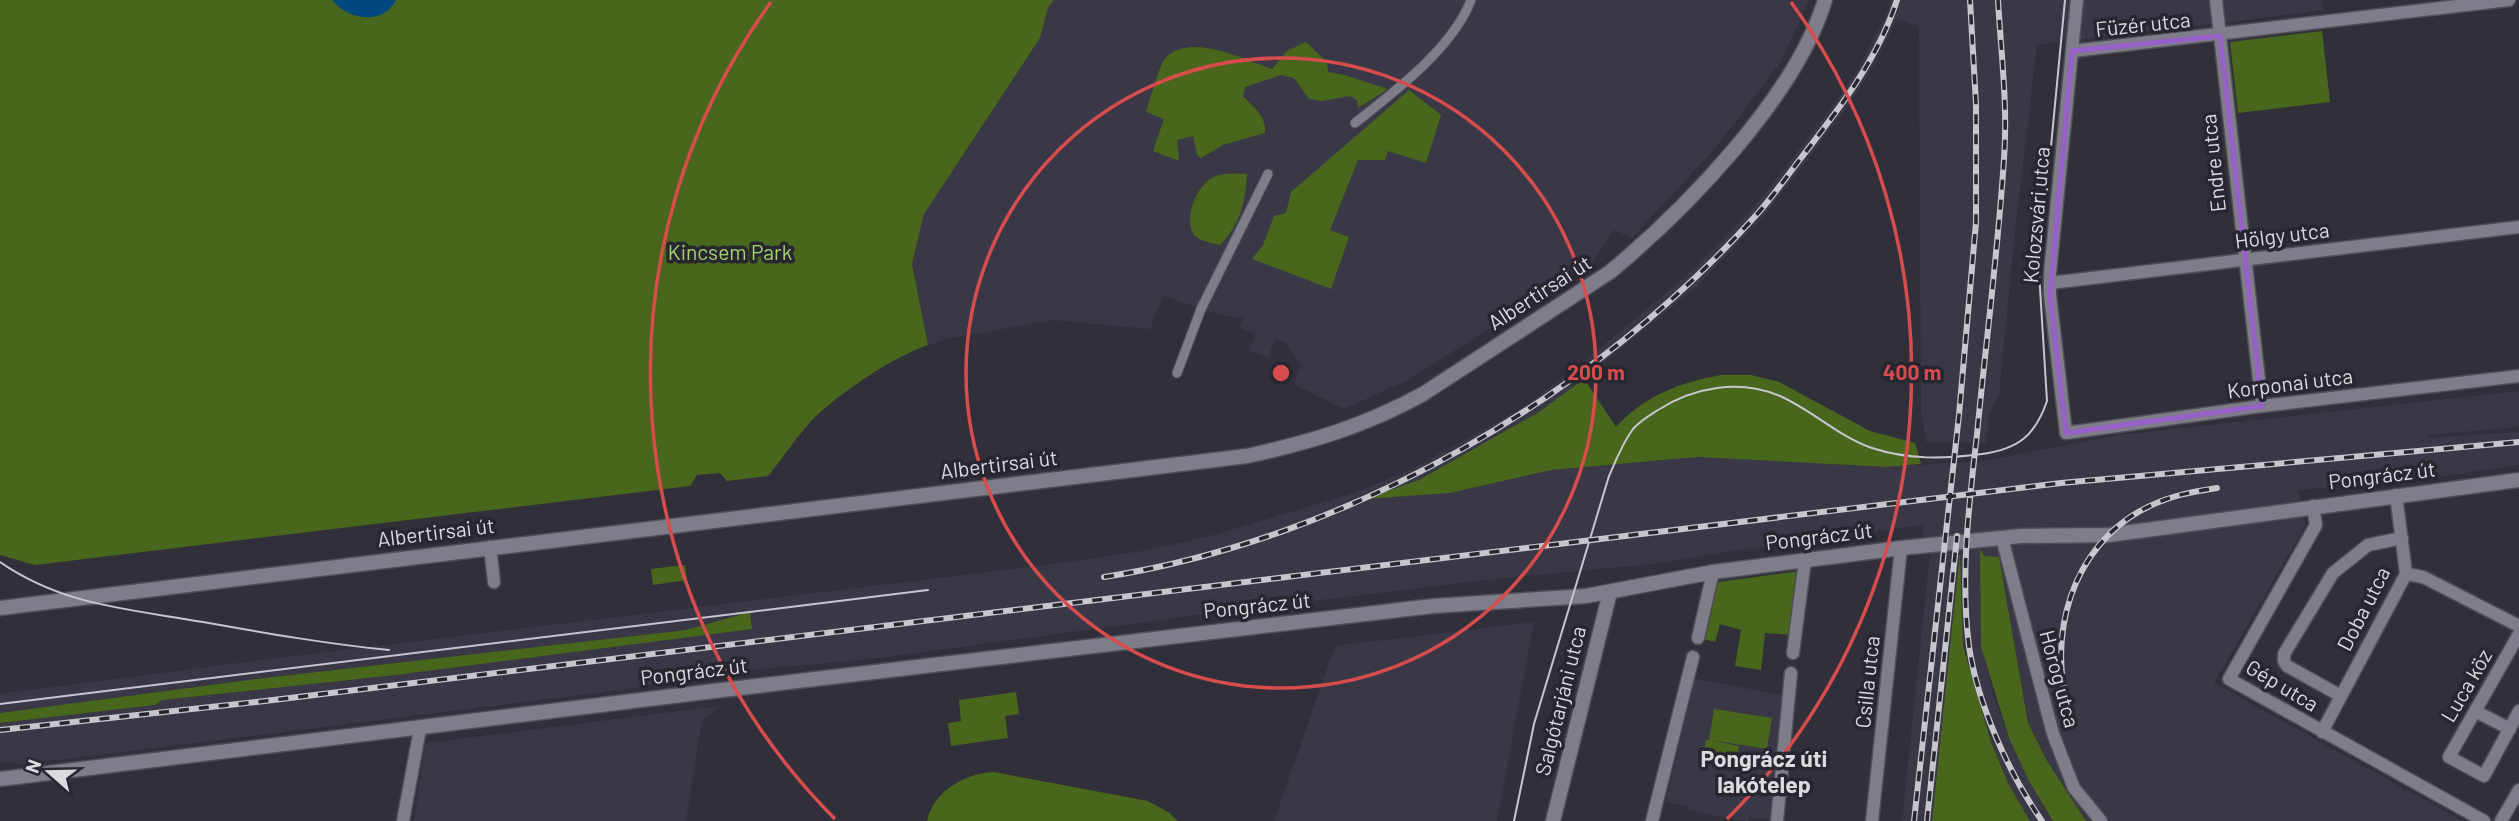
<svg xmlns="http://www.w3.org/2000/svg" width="2519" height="821" font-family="Barlow,sans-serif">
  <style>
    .built { fill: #3a3847 }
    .green { fill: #48661c }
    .water { fill: #004980 }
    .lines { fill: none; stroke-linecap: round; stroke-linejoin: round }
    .pedestrian-casing { stroke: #4f4e56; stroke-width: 11 }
    .minor-casing { stroke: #4f4e56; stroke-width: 15 }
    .tertiary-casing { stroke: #4f4e56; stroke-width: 17 }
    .pedestrian { stroke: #7f7d89; stroke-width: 9 }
    .minor { stroke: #7f7d89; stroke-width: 12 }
    .tertiary { stroke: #7f7d89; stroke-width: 14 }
    .tram { stroke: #c7c6cd; stroke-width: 2 }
    .rail-casing { stroke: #c7c6cd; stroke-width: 6 }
    .rail { stroke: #28262f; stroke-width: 3.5; stroke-dasharray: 10; stroke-linecap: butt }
    .marked { fill: none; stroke: #9860c9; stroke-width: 5; stroke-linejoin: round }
    .ring { fill: none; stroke: #d74c4d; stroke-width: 3.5 }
    .labels { text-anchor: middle; stroke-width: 7; stroke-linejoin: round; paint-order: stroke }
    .street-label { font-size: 21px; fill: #dbdae0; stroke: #28262f }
    .park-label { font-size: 21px; fill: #a4d36c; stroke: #28262f }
    .neighbourhood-label { font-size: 23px; font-weight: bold; fill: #dbdae0; stroke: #28262f }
    .centre { fill: #d74c4d; stroke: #28262f; stroke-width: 3.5 }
    .ring-label { font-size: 21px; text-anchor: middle; font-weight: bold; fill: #d74c4d; stroke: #28262f; stroke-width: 7; stroke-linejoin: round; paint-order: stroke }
  </style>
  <rect width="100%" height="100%" fill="#31303a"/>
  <g class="built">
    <path d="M 1054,0 L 1809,0 L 1781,61 L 1717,146 L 1632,238 L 1614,230 L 1595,257 L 1594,263 L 1406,381 L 1344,409 L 1294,384 L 1301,365 L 1285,342 L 1275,339 L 1268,358 L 1249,351 L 1255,334 L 1240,328 L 1243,318 L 1217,314 L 1163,296 L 1150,329 L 1054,320 L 951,338 L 928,345 L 912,264 L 924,214 L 1040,38 L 1048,8 Z"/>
    <path d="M 1891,0 L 2322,0 L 2324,10 L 2037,45 L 2015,231 L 1999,394 L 1989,414 L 1986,443 L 1926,442 L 1921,409 L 1919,26 L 1897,19 L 1869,74 L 1845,110 L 1764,216 L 1696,287 L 1584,379 L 1539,412 L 1419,481 L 1369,498 L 1450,493 L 1552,470 L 1697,457 L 1887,467 L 1984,461 L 2120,435 L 2519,391 L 2519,427 L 2428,435 L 2428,438 L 2519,432 L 2519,465 L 2443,476 L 2298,490 L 2305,526 L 2214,683 L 2462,821 L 2086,821 L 2047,761 L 2028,723 L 1999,557 L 1984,556 L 1981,551 L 1981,647 L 1995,700 L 2009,738 L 2029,781 L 2053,821 L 2030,821 L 2008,783 L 1991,742 L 1963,646 L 1960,558 L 1932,821 L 1902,821 L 1930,554 L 1927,551 L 1922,525 L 1745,549 L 1661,563 L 1486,580 L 1219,612 L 871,659 L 748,670 L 620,690 L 24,764 L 0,762 L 0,723 L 155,705 L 162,700 L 396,675 L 752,628 L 750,612 L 686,630 L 264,678 L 0,713 L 0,694 L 262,660 L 1054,564 L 1149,550 L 1214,535 L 1354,493 L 1410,470 L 1521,409 L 1575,369 L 1685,277 L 1754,207 L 1834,105 L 1858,69 L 1886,15 Z"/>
    <path d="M 1534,622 L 1497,821 L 1274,821 L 1335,646 Z"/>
    <path d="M 1695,679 L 1783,695 L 1771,820 L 1749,817 L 1748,821 L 1718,816 L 1688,810 L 1688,806 L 1666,802 Z"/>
    <path d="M 720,706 L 702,721 L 701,726 L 686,821 L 414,821 L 426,743 Z"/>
  </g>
  <g class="green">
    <path d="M 0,0 L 1054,0 L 1048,8 L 1040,38 L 924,214 L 912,264 L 928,345 C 892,358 852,385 823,410 C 803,426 785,456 768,476 L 727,481 L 720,473 L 697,475 L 690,486 L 35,565 L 0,555 Z"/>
    <path d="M 2322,31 L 2330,102 L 2238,113 L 2230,42 Z"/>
    <path d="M 1306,42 L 1327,62 L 1328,72 L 1344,75 L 1388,89 L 1358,108 L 1357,100 L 1350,96 L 1322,101 L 1309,99 L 1294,78 L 1281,75 L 1245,87 L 1243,96 C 1254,108 1267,117 1265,133 L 1223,145 L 1201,158 L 1197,155 L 1193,136 L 1177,140 L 1179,161 L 1153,151 L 1164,119 L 1146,112 C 1150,99 1158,70 1164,60 C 1186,30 1246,60 1272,69 L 1287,51 Z"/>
    <path d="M 1409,90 L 1441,115 L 1426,163 L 1388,151 L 1385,160 L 1358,160 L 1330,230 L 1349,237 L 1331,289 L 1252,259 L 1263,245 L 1274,216 L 1286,213 L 1291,192 Z"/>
    <path d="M 1247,174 C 1245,202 1241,224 1220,245 C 1212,243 1199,241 1194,235 C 1183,218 1197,184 1214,177 C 1223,172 1237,174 1247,174 Z"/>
    <path d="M 1721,375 L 1751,375 L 1779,382 L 1870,431 L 1915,443 L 1921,464 L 1887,467 L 1697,457 L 1552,470 L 1450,493 L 1365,499 L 1419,480 L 1539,412 L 1584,379 L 1616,427 C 1644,396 1681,382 1721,375 Z"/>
    <path d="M 1980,549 L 1984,556 L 1999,557 L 2028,723 L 2047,761 L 2086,821 L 2053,821 L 2029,781 L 2009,738 L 1981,647 Z"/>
    <path d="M 1960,551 L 1963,646 L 1991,742 L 2008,783 L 2030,821 L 1932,821 Z"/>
    <path d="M 685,565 L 687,580 L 653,585 L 651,569 Z"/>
    <path d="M 1801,571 L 1792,635 L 1765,633 L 1761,670 L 1735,666 L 1741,630 L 1720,624 L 1715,642 L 1699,638 L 1711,583 Z"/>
    <path d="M 750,612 L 752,629 L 396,675 L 162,700 L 155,705 L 0,723 L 0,713 L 264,678 L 686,630 Z"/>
    <path d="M 1016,692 L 1019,714 L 1005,716 L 1008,738 L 951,746 L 948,723 L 961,721 L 959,700 Z"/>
    <path d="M 1714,709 L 1772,718 L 1767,749 L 1710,740 L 1739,746 L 1736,763 L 1703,757 L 1706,740 L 1709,740 Z"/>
    <path d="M 994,772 L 1148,801 L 1168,812 L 1178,821 L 927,821 C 933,791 966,773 994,772 Z"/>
  </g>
  <path class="water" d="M 332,0 L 396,0 C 383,26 348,20 332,0 Z"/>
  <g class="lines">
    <g class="pedestrian-casing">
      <g id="pedestrian">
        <path d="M 1355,123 C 1394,92 1453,48 1471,0"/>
        <path d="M 1177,373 L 1201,309 L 1268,174"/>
      </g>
    </g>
    <g class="minor-casing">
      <g id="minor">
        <path d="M 2077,0 L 2050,273 L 2050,295 L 2066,433 L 2262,406 L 2519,376"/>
        <path d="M 2216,0 L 2262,406"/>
        <path d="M 2072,51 L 2509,0"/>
        <path d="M 2050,283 L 2519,227"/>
        <path d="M 2313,506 L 2316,525 L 2229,679 L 2484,821"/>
        <path d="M 2002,538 L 2053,734 L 2074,788 L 2101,821"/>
        <path d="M 490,547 L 494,582"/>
        <path d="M 2406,574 L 2423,577 L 2519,626"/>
        <path d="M 2519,634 L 2449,757 L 2484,776 L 2519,711"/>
        <path d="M 1698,638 L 1713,572"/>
        <path d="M 1793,653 L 1805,560"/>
        <path d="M 2341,696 L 2287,666 L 2284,661 L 2284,654 L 2333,573 L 2368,545 L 2402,538"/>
        <path d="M 2475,711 L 2510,729"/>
        <path d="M 2322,732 L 2406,574 L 2396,495"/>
        <path d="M 403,821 L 420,729"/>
        <path d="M 1652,821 L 1693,657"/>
        <path d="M 1777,821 L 1791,673"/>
        <path d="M 1872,821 L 1901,548"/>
        <path d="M 2501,821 L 2519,790"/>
      </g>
    </g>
    <g class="tertiary-casing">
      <g id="tertiary">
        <path d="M 0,608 L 1247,456 C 1311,442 1365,426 1423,394 L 1610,272 C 1686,209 1796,96 1825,0"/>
        <path d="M 0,779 L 714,691 L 1433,606 L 1586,596 L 1713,572 L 1901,548 L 2021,536 L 2109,535 L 2519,480"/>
        <path d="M 1553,821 L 1610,592"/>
      </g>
    </g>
    <use href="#pedestrian" class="pedestrian"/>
    <use href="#minor" class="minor"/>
    <use href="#tertiary" class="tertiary"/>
    <g class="tram">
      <path d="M 0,562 C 64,606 129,609 203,622 C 265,633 327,644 389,650"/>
      <path d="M 0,704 L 928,590"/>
      <path d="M 1514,821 L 1534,724 L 1609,476 C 1616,460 1622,444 1633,429 C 1640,421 1650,415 1658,410 C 1694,387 1739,379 1780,396 C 1812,410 1839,437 1872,448 C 1909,460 1944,459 1982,454 C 2018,449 2035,436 2047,401 L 2039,272 L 2065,0"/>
    </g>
    <g class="rail-casing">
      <g id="rail">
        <path d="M 1998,0 C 2001,53 2008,106 2004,159 C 1998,251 1986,342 1977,434 C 1969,504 1960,576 1969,646 C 1977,703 2009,774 2042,821"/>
        <path d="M 1104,577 C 1349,539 1595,396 1759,212 C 1774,195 1787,176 1801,158 C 1839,109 1878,59 1897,0"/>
        <path d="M 2066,700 C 2048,620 2080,533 2159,502 C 2178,494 2198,491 2217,488"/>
        <path d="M 0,730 L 265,701 L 2061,483 L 2519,442"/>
        <path d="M 1914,821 L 1959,415 L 1976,222 L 1976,104 L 1970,0"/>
        <path d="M 1927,821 L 1957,536"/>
      </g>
    </g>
    <use href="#rail" class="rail"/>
  </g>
  <path class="marked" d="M 2220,36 L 2262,406 L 2066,433 L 2050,295 L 2072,51 Z"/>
  <g class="ring">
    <circle cx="1281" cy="373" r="315"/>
    <path d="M835 819A631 631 0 0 1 771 2M1791 2A631 631 0 0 1 1727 819"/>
  </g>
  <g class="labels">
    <g class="street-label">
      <text transform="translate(2143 25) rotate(-6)" y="7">Füzér utca</text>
      <text transform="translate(2214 163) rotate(-96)" y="7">Endre utca</text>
      <text transform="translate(2037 215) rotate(-85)" y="7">Kolozsvári utca</text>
      <text transform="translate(2282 236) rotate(-7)" y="7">Hölgy utca</text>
      <text transform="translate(1540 293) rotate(-33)" y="7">Albertirsai út</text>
      <text transform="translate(2290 384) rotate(-7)" y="7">Korponai utca</text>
      <text transform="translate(999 465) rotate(-7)" y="7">Albertirsai út</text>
      <text transform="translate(2382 476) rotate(-7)" y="7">Pongrácz út</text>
      <text transform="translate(436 533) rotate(-7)" y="7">Albertirsai út</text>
      <text transform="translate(1819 537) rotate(-7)" y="7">Pongrácz út</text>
      <text transform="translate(1257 606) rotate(-6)" y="7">Pongrácz út</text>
      <text transform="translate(2364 609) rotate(-63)" y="7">Doba utca</text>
      <text transform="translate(694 672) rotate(-7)" y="7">Pongrácz út</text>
      <text transform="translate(2059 679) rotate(75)" y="7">Horog utca</text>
      <text transform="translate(1868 682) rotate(-84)" y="7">Csilla utca</text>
      <text transform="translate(2282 686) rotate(31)" y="7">Gép utca</text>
      <text transform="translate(2467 686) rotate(-60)" y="7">Luca köz</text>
      <text transform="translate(1561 701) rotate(-76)" y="7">Salgótarjáni utca</text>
    </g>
    <g class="park-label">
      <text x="730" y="260">Kincsem Park</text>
    </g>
    <g class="neighbourhood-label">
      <text x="1764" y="767">Pongrácz úti<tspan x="1764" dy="26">lakótelep</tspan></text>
    </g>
  </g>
  <circle cx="1281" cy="373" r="10" class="centre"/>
  <g class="ring-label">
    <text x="1596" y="380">200 m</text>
    <text x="1912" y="380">400 m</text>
  </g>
  <g transform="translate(49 772) rotate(290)" stroke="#28262f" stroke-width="5" paint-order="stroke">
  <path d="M0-5L12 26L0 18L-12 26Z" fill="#dbdae0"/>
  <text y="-10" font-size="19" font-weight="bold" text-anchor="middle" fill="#dbdae0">N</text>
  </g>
</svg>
